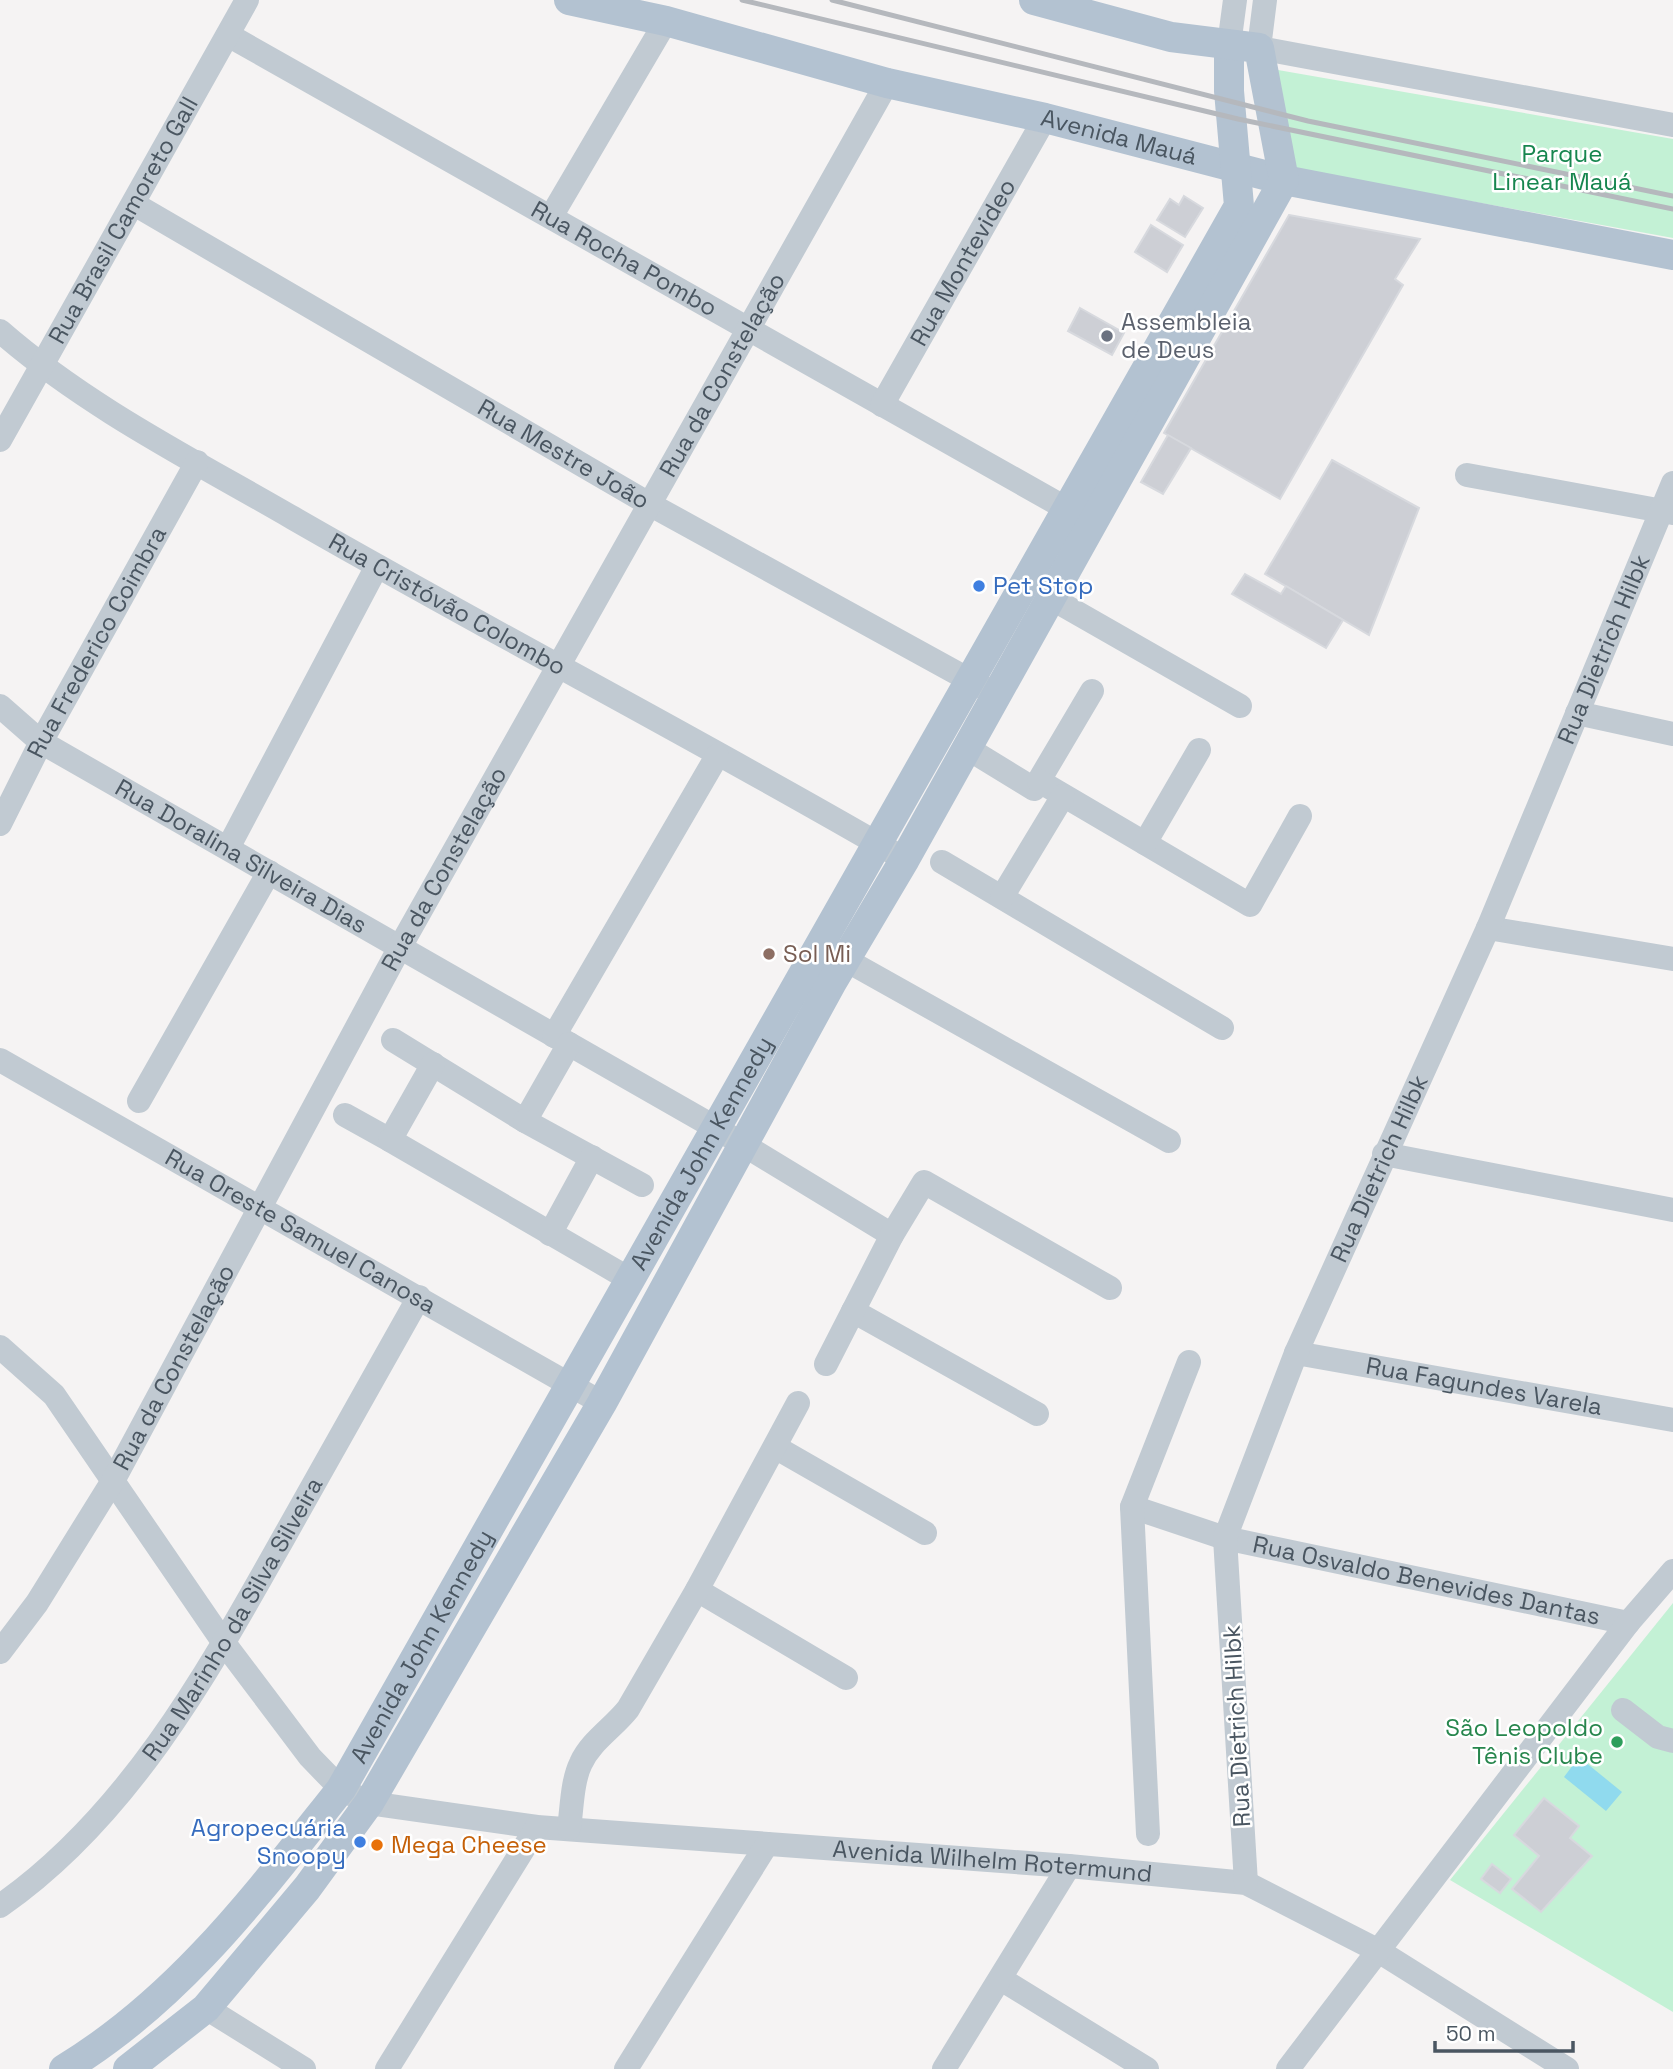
<svg xmlns="http://www.w3.org/2000/svg" width="1673" height="2069" font-family="'Space Grotesk',sans-serif">
  <style>
    .green { fill: #c3f1d5 }
    .water { fill: #90daee }
    .building { fill: #cdcfd5; stroke: #d7d9de; stroke-width: 2 }
    .lines { fill: none; stroke-linecap: round; stroke-linejoin: round }
    .minor { stroke: #c1cad2; stroke-width: 24 }
    .major { stroke: #b3c2d1; stroke-width: 30 }
    .rail { stroke: #b5b8bd; stroke-width: 5 }
    .worship-dot { fill: #6b7280; stroke: #fff; stroke-width: 2.5 }
    .shop-dot { fill: #3f7fe0; stroke: #fff; stroke-width: 2.5 }
    .education-dot { fill: #8d6e63; stroke: #fff; stroke-width: 2.5 }
    .leisure-dot { fill: #2e9e5b; stroke: #fff; stroke-width: 2.5 }
    .food-dot { fill: #e8710a; stroke: #fff; stroke-width: 2.5 }
    .labels { text-anchor: middle; stroke-width: 5; stroke-linejoin: round; paint-order: stroke }
    .street-label { font-size: 24px; fill: #4a5661; stroke: #fff }
    .park-label { font-size: 24px; fill: #17864f; stroke: #fff }
    .worship-label { font-size: 24px; fill: #5b616d; stroke: #fff; text-anchor: start }
    .shop-label { font-size: 24px; fill: #366cbe; stroke: #fff; text-anchor: start }
    .education-label { font-size: 24px; fill: #785e54; stroke: #fff; text-anchor: start }
    .leisure-label { font-size: 24px; fill: #27864d; stroke: #fff; text-anchor: end }
    .food-label { font-size: 24px; fill: #c56008; stroke: #fff; text-anchor: start }
  </style>
  <rect width="100%" height="100%" fill="#f5f3f3"/>
  <g class="green">
    <path d="M 1278,70 L 1673,139 L 1673,238 L 1300,170 L 1289,163 L 1272,76 Z"/>
    <path d="M 1673,1603 L 1673,2012 L 1450,1880 Z"/>
  </g>
  <path class="water" d="M 1579,1757 L 1622,1792 L 1606,1811 L 1564,1777 Z"/>
  <g class="building">
    <path d="M 1184,196 L 1203,208 L 1185,237 L 1157,220 L 1170,199 L 1179,205 Z"/>
    <path d="M 1289,215 L 1420,239 L 1395,279 L 1403,285 L 1280,499 L 1164,433 Z"/>
    <path d="M 1151,225 L 1183,245 L 1167,272 L 1135,252 Z"/>
    <path d="M 1080,308 L 1124,333 L 1112,355 L 1068,331 Z"/>
    <path d="M 1168,435 L 1191,448 L 1163,494 L 1141,482 Z"/>
    <path d="M 1332,460 L 1419,508 L 1369,635 L 1265,574 Z"/>
    <path d="M 1245,574 L 1281,594 L 1286,586 L 1343,620 L 1326,648 L 1232,594 Z"/>
    <path d="M 1544,1798 L 1579,1826 L 1570,1838 L 1592,1856 L 1541,1912 L 1512,1889 L 1539,1856 L 1514,1835 Z"/>
    <path d="M 1492,1864 L 1511,1879 L 1500,1893 L 1481,1879 Z"/>
  </g>
  <g class="lines">
    <g class="minor">
      <path d="M 1265,0 L 1259,48 L 1673,125"/>
      <path id="s1" d="M 228,35 L 1083,518"/>
      <path d="M 1229,45 L 1235,0"/>
      <path id="s2" d="M 134,204 L 651,505 L 984,688"/>
      <path d="M 552,215 L 666,21"/>
      <path id="s3" d="M 0,331 C 87,407 193,460 293,518 C 491,632 694,737 892,852"/>
      <path id="s4" d="M 882,405 L 1045,118"/>
      <path id="s5" d="M 0,440 L 247,0"/>
      <path d="M 1467,475 L 1673,513"/>
      <path d="M 1051,598 L 1240,706"/>
      <path id="s6" d="M 0,706 L 41,742 L 716,1128 L 892,1235"/>
      <path d="M 1577,713 L 1673,734"/>
      <path d="M 967,748 L 1034,789 L 1092,691"/>
      <path d="M 1039,781 L 1250,905 L 1300,816"/>
      <path id="s7" d="M 0,824 L 41,742 L 197,462"/>
      <path d="M 1145,843 L 1199,750"/>
      <path d="M 228,848 L 377,566"/>
      <path d="M 942,862 L 1222,1028"/>
      <path d="M 1002,897 L 1063,796"/>
      <path d="M 1488,928 L 1673,959"/>
      <path d="M 846,960 L 1169,1141"/>
      <path d="M 554,1036 L 717,756"/>
      <path d="M 393,1040 L 525,1121 L 569,1044"/>
      <path id="s8" d="M 0,1060 L 602,1403"/>
      <path d="M 139,1101 L 269,872"/>
      <path d="M 345,1115 L 390,1140 L 433,1064"/>
      <path d="M 525,1121 L 642,1185"/>
      <path d="M 390,1140 L 631,1280"/>
      <path d="M 1384,1154 L 1673,1210"/>
      <path d="M 550,1234 L 592,1157"/>
      <path d="M 853,1311 L 1037,1414"/>
      <path id="s9" d="M 0,1347 L 54,1395 L 224,1643 L 310,1757 L 341,1789 L 369,1803 L 537,1827 L 1069,1866 L 1246,1883 L 1377,1950 L 1567,2069"/>
      <path id="s10" d="M 1296,1353 L 1673,1420"/>
      <path d="M 826,1364 L 892,1235 L 924,1182 L 1110,1288"/>
      <path d="M 775,1447 L 925,1533"/>
      <path id="s11" d="M 1132,1507 L 1225,1538 L 1628,1623"/>
      <path d="M 697,1590 L 846,1678"/>
      <path id="s12" d="M 0,1652 L 37,1603 L 114,1479 L 400,947 L 887,83"/>
      <path d="M 1623,1710 L 1658,1737 L 1673,1741"/>
      <path d="M 569,1828 C 572,1808 572,1781 581,1763 C 591,1741 613,1728 628,1709 L 697,1590 L 798,1403"/>
      <path d="M 1148,1834 L 1132,1507 L 1189,1362"/>
      <path id="s13" d="M 1246,1883 L 1225,1538 L 1296,1353 L 1488,928 L 1673,483"/>
      <path id="s14" d="M 0,1906 C 129,1816 208,1672 284,1537 C 329,1457 374,1377 419,1297"/>
      <path d="M 1001,1979 L 1147,2069"/>
      <path d="M 206,2008 L 304,2069"/>
      <path d="M 387,2069 L 537,1827"/>
      <path d="M 626,2069 L 767,1844"/>
      <path d="M 944,2069 L 1069,1866"/>
      <path d="M 1288,2069 L 1628,1623 L 1673,1571"/>
    </g>
    <g class="major">
      <path id="s15" d="M 569,0 L 666,21 L 887,83 L 1045,118 L 1284,180 L 1673,255"/>
      <path id="s16" d="M 64,2069 C 180,1999 258,1893 341,1789 L 1239,206 L 1229,91 L 1229,45"/>
      <path d="M 128,2069 L 206,2008 L 307,1888 L 369,1803 L 602,1403 L 832,982 L 905,859 L 1284,180 L 1259,48 L 1171,37 L 1034,0"/>
    </g>
    <g class="rail">
      <path d="M 742,0 L 1238,119 L 1673,209"/>
      <path d="M 832,0 L 1308,121 L 1673,196"/>
    </g>
  </g>
  <circle class="worship-dot" cx="1107" cy="336" r="7"/>
  <g class="shop-dot">
    <circle cx="979" cy="586" r="7"/>
    <circle cx="360" cy="1842" r="7"/>
  </g>
  <circle class="education-dot" cx="769" cy="954" r="7"/>
  <circle class="leisure-dot" cx="1617" cy="1742" r="7"/>
  <circle class="food-dot" cx="377" cy="1845" r="7"/>
  <g class="labels">
    <g class="street-label">
      <text dy="8" stroke="none"><textPath href="#s15" startOffset="567">Avenida Mauá</textPath></text>
      <text dy="8" stroke="none"><textPath href="#s5" startOffset="252">Rua Brasil Camoreto Gall</textPath></text>
      <text dy="8" stroke="none"><textPath href="#s1" startOffset="455">Rua Rocha Pombo</textPath></text>
      <text dy="8" stroke="none"><textPath href="#s4" startOffset="164">Rua Montevideo</textPath></text>
      <text dy="8" stroke="none"><textPath href="#s12" startOffset="1468">Rua da Constelação</textPath></text>
      <text dy="8" stroke="none"><textPath href="#s2" startOffset="497">Rua Mestre João</textPath></text>
      <text dy="8" stroke="none"><textPath href="#s3" startOffset="525">Rua Cristóvão Colombo</textPath></text>
      <text dy="8" stroke="none"><textPath href="#s7" startOffset="206">Rua Frederico Coimbra</textPath></text>
      <text dy="8" stroke="none"><textPath href="#s13" startOffset="1312">Rua Dietrich Hilbk</textPath></text>
      <text dy="8" stroke="none"><textPath href="#s6" startOffset="285">Rua Doralina Silveira Dias</textPath></text>
      <text dy="8" stroke="none"><textPath href="#s12" startOffset="901">Rua da Constelação</textPath></text>
      <text dy="8" stroke="none"><textPath href="#s16" startOffset="1127">Avenida John Kennedy</textPath></text>
      <text dy="8" stroke="none"><textPath href="#s13" startOffset="746">Rua Dietrich Hilbk</textPath></text>
      <text dy="8" stroke="none"><textPath href="#s8" startOffset="346">Rua Oreste Samuel Canosa</textPath></text>
      <text dy="8" stroke="none"><textPath href="#s12" startOffset="334">Rua da Constelação</textPath></text>
      <text dy="8" stroke="none"><textPath href="#s10" startOffset="191">Rua Fagundes Varela</textPath></text>
      <text dy="8" stroke="none"><textPath href="#s11" startOffset="304">Rua Osvaldo Benevides Dantas</textPath></text>
      <text dy="8" stroke="none"><textPath href="#s14" startOffset="373">Rua Marinho da Silva Silveira</textPath></text>
      <text dy="8" stroke="none"><textPath href="#s16" startOffset="560">Avenida John Kennedy</textPath></text>
      <text transform="translate(1237 1726) rotate(-93)" y="8">Rua Dietrich Hilbk</text>
      <text dy="8" stroke="none"><textPath href="#s9" startOffset="1218">Avenida Wilhelm Rotermund</textPath></text>
    </g>
    <g class="park-label">
      <text x="1562" y="162">Parque<tspan x="1562" dy="28">Linear Mauá</tspan></text>
    </g>
    <g class="worship-label">
      <text x="1121" y="330">Assembleia<tspan x="1121" dy="28">de Deus</tspan></text>
    </g>
    <g class="shop-label">
      <text x="993" y="594">Pet Stop</text>
      <text x="346" y="1836" text-anchor="end">Agropecuária<tspan x="346" dy="28">Snoopy</tspan></text>
    </g>
    <g class="education-label">
      <text x="783" y="962">Sol Mi</text>
    </g>
    <g class="leisure-label">
      <text x="1603" y="1736">São Leopoldo<tspan x="1603" dy="28">Tênis Clube</tspan></text>
    </g>
    <g class="food-label">
      <text x="391" y="1853">Mega Cheese</text>
    </g>
  </g>
  <path d="M1435 2041v10h138v-10" fill="none" stroke="#4a5661" stroke-width="3.5"/>
  <text x="1446" y="2041" font-size="21" fill="#4a5661" stroke="#ffffff" stroke-width="5" paint-order="stroke">50 m</text>
</svg>
